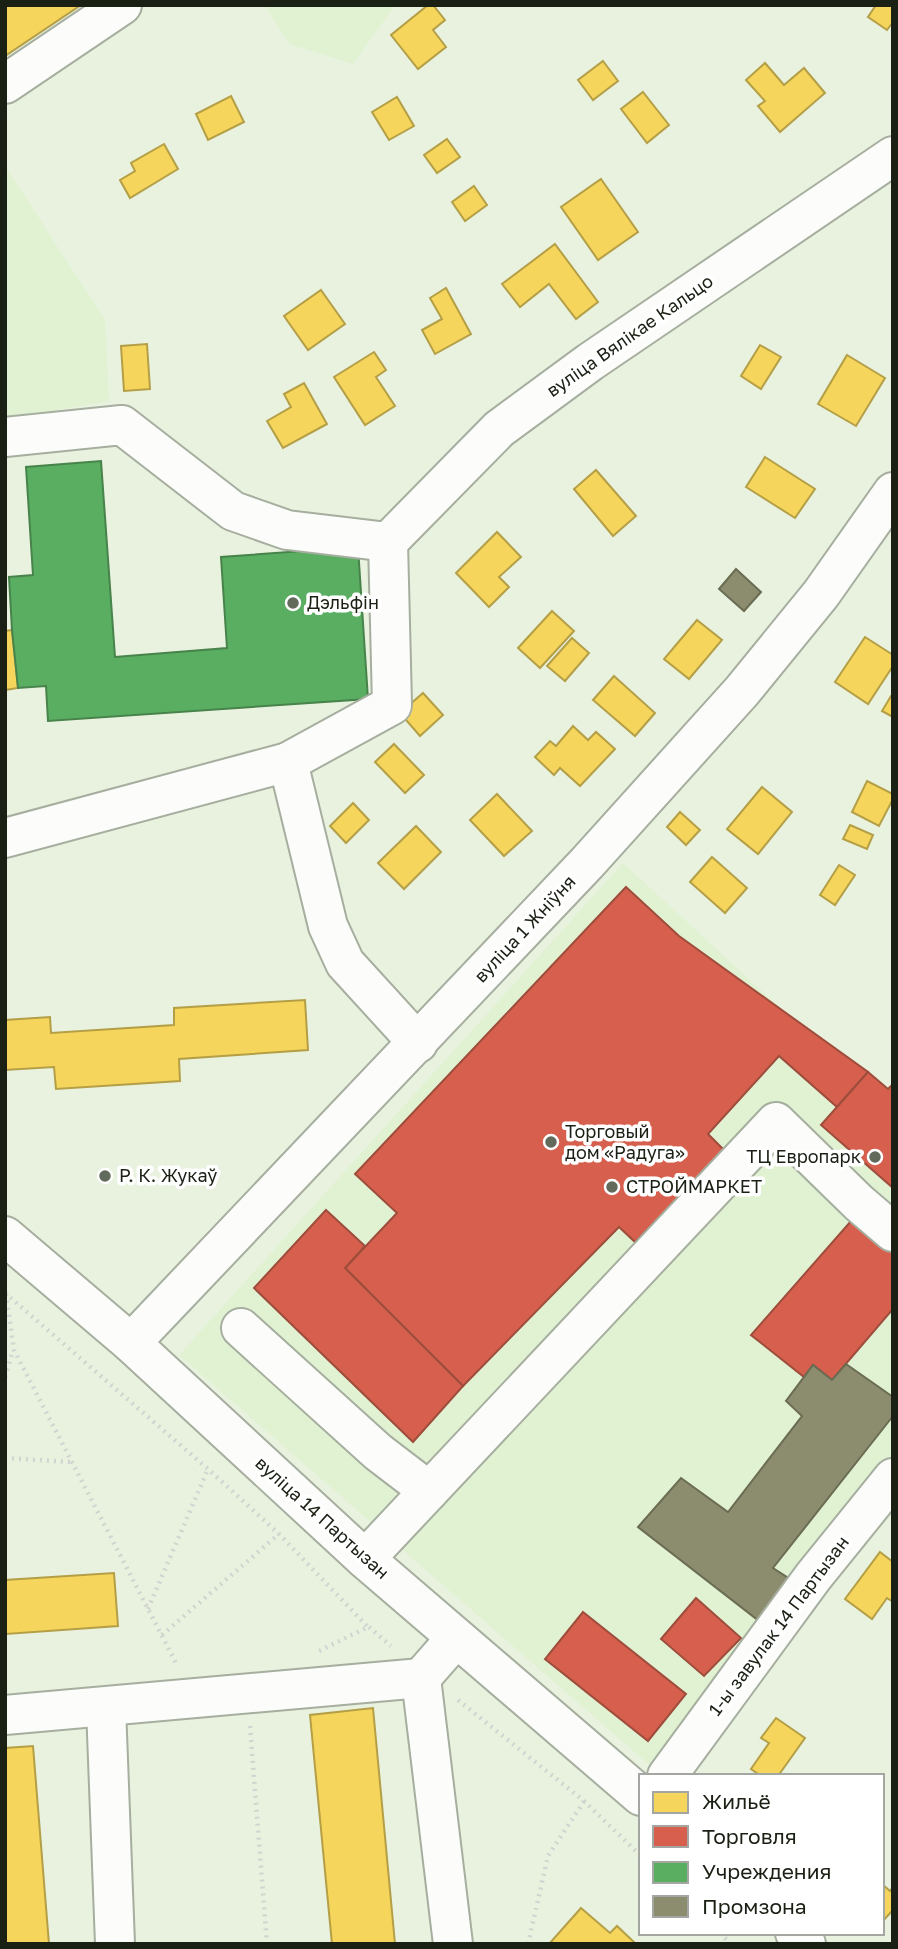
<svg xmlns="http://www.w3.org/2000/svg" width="898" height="1949" font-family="'Golos Text',sans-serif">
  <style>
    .built { fill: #e1f2d2 }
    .homes { fill: #f6d55c; stroke: #b49f46; stroke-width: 2 }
    .shops { fill: #d6604d; stroke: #9e4d3c; stroke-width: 2 }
    .public { fill: #5aae61; stroke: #47834a; stroke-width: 2 }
    .industry { fill: #8c8c6e; stroke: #6a6c53; stroke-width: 2 }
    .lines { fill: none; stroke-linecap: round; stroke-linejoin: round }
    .minor-casing { stroke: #a6ae9f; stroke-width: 42 }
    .major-casing { stroke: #a6ae9f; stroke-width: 42 }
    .path { stroke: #d1d4cf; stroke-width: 4.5; stroke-dasharray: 2 5; stroke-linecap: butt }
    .minor { stroke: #fcfdfa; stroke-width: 38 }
    .major { stroke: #fcfdfa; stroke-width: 38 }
    .poi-dot { fill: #626a5b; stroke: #fff; stroke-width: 2.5 }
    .labels { text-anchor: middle; stroke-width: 7; stroke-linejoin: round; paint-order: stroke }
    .street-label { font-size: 18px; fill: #1a2014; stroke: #fff }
    .poi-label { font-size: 18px; fill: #1a2014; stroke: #fff; text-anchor: start }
  </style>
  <rect width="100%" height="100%" fill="#e8f2df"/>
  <g class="built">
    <path d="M 265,5 L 395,5 L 353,64 L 289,44 Z"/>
    <path d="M 5,166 L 105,320 L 109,401 L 55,410 L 54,421 L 5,424 Z"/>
    <path d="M 623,863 L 893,1112 L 893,1461 L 653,1768 L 179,1355 Z"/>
  </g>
  <g class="homes">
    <path d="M 5,5 L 81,5 L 5,56 Z"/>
    <path d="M 428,5 L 433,5 L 445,20 L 433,30 L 446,47 L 418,69 L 391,35 Z"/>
    <path d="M 876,5 L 893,5 L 893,22 L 887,30 L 868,17 Z"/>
    <path d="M 603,61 L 618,81 L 593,100 L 578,80 Z"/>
    <path d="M 765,63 L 784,85 L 804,68 L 825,93 L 780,132 L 758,106 L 765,101 L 746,80 Z"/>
    <path d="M 643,92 L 669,125 L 647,143 L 621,109 Z"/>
    <path d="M 231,96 L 244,122 L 208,140 L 196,114 Z"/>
    <path d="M 397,97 L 414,126 L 389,140 L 372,112 Z"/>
    <path d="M 447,139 L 460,157 L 437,173 L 424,155 Z"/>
    <path d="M 164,144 L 178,169 L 130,198 L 120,180 L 135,171 L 131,163 Z"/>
    <path d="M 601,179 L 638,232 L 598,260 L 561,207 Z"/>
    <path d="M 474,186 L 487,205 L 465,221 L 452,202 Z"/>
    <path d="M 555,244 L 598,302 L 576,319 L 549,284 L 520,307 L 502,284 Z"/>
    <path d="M 446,288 L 471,334 L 435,354 L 422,330 L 442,319 L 430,298 Z"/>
    <path d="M 321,290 L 345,324 L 308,350 L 284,316 Z"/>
    <path d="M 147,344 L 150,389 L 124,391 L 121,346 Z"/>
    <path d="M 760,345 L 781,357 L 761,389 L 741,376 Z"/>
    <path d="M 374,352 L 386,370 L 376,377 L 395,406 L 365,425 L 334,377 Z"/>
    <path d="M 847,355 L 885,378 L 856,426 L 818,404 Z"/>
    <path d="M 304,383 L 327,424 L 283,448 L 267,421 L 291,407 L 284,394 Z"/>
    <path d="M 765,457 L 815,489 L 795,518 L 746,487 Z"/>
    <path d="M 596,470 L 636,516 L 613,536 L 574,489 Z"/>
    <path d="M 497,532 L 521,557 L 499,577 L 509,587 L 489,607 L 456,573 Z"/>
    <path d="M 552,611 L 574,631 L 540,668 L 518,648 Z"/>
    <path d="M 697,620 L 722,640 L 689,679 L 664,659 Z"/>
    <path d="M 12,630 L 18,688 L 5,690 L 5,631 Z"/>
    <path d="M 865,637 L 893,655 L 893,666 L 868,704 L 835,682 Z"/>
    <path d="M 572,638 L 589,653 L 565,681 L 547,666 Z"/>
    <path d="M 614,676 L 655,713 L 635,736 L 593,700 Z"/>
    <path d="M 423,693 L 443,715 L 420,736 L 400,713 Z"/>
    <path d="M 891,696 L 893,697 L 893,717 L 882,711 Z"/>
    <path d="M 573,726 L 588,740 L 596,732 L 615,749 L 580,786 L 560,768 L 554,775 L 535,757 L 550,741 L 556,746 Z"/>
    <path d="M 394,744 L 424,775 L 405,793 L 375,762 Z"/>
    <path d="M 867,781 L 893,794 L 893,799 L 879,826 L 852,812 Z"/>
    <path d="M 762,787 L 792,812 L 758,854 L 727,829 Z"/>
    <path d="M 497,794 L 532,831 L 504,856 L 470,820 Z"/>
    <path d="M 353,803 L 369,820 L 346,843 L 330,826 Z"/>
    <path d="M 680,812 L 700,830 L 686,845 L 667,827 Z"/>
    <path d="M 850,825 L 873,835 L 867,849 L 843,839 Z"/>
    <path d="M 416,826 L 441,852 L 404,889 L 378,863 Z"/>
    <path d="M 712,857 L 747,888 L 725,913 L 690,882 Z"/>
    <path d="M 839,865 L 855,875 L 835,905 L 820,895 Z"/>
    <path d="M 305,1000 L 308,1050 L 179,1059 L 180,1081 L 56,1089 L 54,1067 L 5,1070 L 5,1020 L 50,1017 L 51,1033 L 174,1025 L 174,1008 Z"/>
    <path d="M 880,1552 L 893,1562 L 893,1602 L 887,1598 L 872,1619 L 845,1599 Z"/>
    <path d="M 114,1573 L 118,1626 L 6,1634 L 5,1580 Z"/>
    <path d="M 373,1708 L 395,1944 L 332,1944 L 310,1715 Z"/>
    <path d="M 776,1718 L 805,1738 L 778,1776 L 761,1776 L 751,1769 L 769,1743 L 761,1738 Z"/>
    <path d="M 33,1746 L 49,1944 L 5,1944 L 5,1748 Z"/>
    <path d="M 882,1884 L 890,1891 L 893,1887 L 893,1910 L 882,1922 Z"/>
    <path d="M 581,1908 L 610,1933 L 617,1926 L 636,1944 L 549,1944 Z"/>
  </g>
  <g class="shops">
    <path d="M 626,887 L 679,936 L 868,1072 L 837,1107 L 779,1056 L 708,1134 L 725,1151 L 635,1242 L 619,1227 L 463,1386 L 345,1268 L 397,1213 L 355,1174 Z"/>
    <path d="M 868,1072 L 888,1089 L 893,1084 L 893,1188 L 821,1125 Z"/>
    <path d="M 326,1210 L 365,1246 L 345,1268 L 463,1386 L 413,1442 L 254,1288 Z"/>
    <path d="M 859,1212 L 893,1243 L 893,1309 L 832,1380 L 813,1365 L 804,1377 L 751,1335 Z"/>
    <path d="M 696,1598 L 741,1638 L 704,1676 L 661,1639 Z"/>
    <path d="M 583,1612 L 686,1694 L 648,1741 L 545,1659 Z"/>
  </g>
  <path class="public" d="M 101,461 L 115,657 L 227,648 L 221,557 L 358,547 L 368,699 L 48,721 L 46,686 L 18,688 L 12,630 L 9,577 L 33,575 L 26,467 Z"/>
  <g class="industry">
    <path d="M 736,569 L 761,592 L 744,611 L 719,589 Z"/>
    <path d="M 846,1364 L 893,1397 L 893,1416 L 773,1568 L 790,1579 L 759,1621 L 638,1527 L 681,1478 L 728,1512 L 802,1416 L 786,1401 L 813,1365 L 832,1380 Z"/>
  </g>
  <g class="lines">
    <g class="minor-casing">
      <g id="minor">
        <path d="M 5,84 L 122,5"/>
        <path d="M 5,437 L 122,425 L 233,511 L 287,530 L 388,542"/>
        <path d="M 388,542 L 499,429 L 590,362 L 893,156"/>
        <path d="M 288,762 L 392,705 L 388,542"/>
        <path d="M 5,838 L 288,762 L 328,926 L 345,963 L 418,1043"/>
        <path d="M 241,1328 L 378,1452 L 429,1491"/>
        <path d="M 131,1343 L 587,863 L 742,691 L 821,594 L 893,492"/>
        <path d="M 365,1559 L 776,1122 L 859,1203 L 893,1232"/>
        <path d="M 106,1707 L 115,1944"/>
        <path d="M 5,1715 L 421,1678"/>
        <path d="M 667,1776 L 813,1577 L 893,1478"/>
        <path d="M 453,1944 L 421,1678 L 456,1638"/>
      </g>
    </g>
    <g class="major-casing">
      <g id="major">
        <path d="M 5,1236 L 131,1343 L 365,1559 L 641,1796"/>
        <path d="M 795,1933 L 806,1944"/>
      </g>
    </g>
    <g class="path">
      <path d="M 5,1293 L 208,1469 L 279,1534 L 368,1627 L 319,1651"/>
      <path d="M 6,1294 L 14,1350 L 177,1665"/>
      <path d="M 5,1377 L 13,1351"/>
      <path d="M 5,1458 L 71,1462"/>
      <path d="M 148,1609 L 208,1469"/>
      <path d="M 369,1627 L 391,1646"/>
      <path d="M 162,1635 L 279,1534"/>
      <path d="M 458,1700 L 584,1801 L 641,1856"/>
      <path d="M 250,1726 L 267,1944"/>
      <path d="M 720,1933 L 731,1944"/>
      <path d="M 528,1944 L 548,1856 L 585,1800"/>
    </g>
    <use href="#minor" class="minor"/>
    <use href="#major" class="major"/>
  </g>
  <g class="poi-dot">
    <circle cx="293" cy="603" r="7"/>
    <circle cx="551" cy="1142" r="7"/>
    <circle cx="875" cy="1157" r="7"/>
    <circle cx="105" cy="1176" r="7"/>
    <circle cx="612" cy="1187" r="7"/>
  </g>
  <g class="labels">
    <g class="street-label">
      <text transform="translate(630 336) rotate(-35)" y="6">вуліца Вялікае Кальцо</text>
      <text transform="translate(525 929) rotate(-47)" y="6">вуліца 1 Жніўня</text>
      <text transform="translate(322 1518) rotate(42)" y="6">вуліца 14 Партызан</text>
      <text transform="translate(779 1626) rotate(-53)" y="6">1-ы завулак 14 Партызан</text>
    </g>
    <g class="poi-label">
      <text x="307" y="609">Дэльфін</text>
      <text x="565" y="1138">Торговый<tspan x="565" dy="21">дом «Радуга»</tspan></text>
      <text x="861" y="1163" text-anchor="end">ТЦ Европарк</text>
      <text x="119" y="1182">Р. К. Жукаў</text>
      <text x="626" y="1193">СТРОЙМАРКЕТ</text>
    </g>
  </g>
  <rect width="898" height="1949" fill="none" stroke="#1a2014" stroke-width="14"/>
  <rect x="639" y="1774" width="245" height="161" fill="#ffffff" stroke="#a3a6a1" stroke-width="2"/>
  <rect x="653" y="1792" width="35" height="21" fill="#f6d55c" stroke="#a3a6a1" stroke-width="2"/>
  <text x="702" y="1809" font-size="21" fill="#1a2014">Жильё</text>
  <rect x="653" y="1826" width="35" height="21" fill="#d6604d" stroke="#a3a6a1" stroke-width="2"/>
  <text x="702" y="1844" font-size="21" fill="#1a2014">Торговля</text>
  <rect x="653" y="1862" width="35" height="21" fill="#5aae61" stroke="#a3a6a1" stroke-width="2"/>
  <text x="702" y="1879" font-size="21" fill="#1a2014">Учреждения</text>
  <rect x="653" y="1896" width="35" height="21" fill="#8c8c6e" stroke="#a3a6a1" stroke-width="2"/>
  <text x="702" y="1914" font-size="21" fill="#1a2014">Промзона</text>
</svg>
